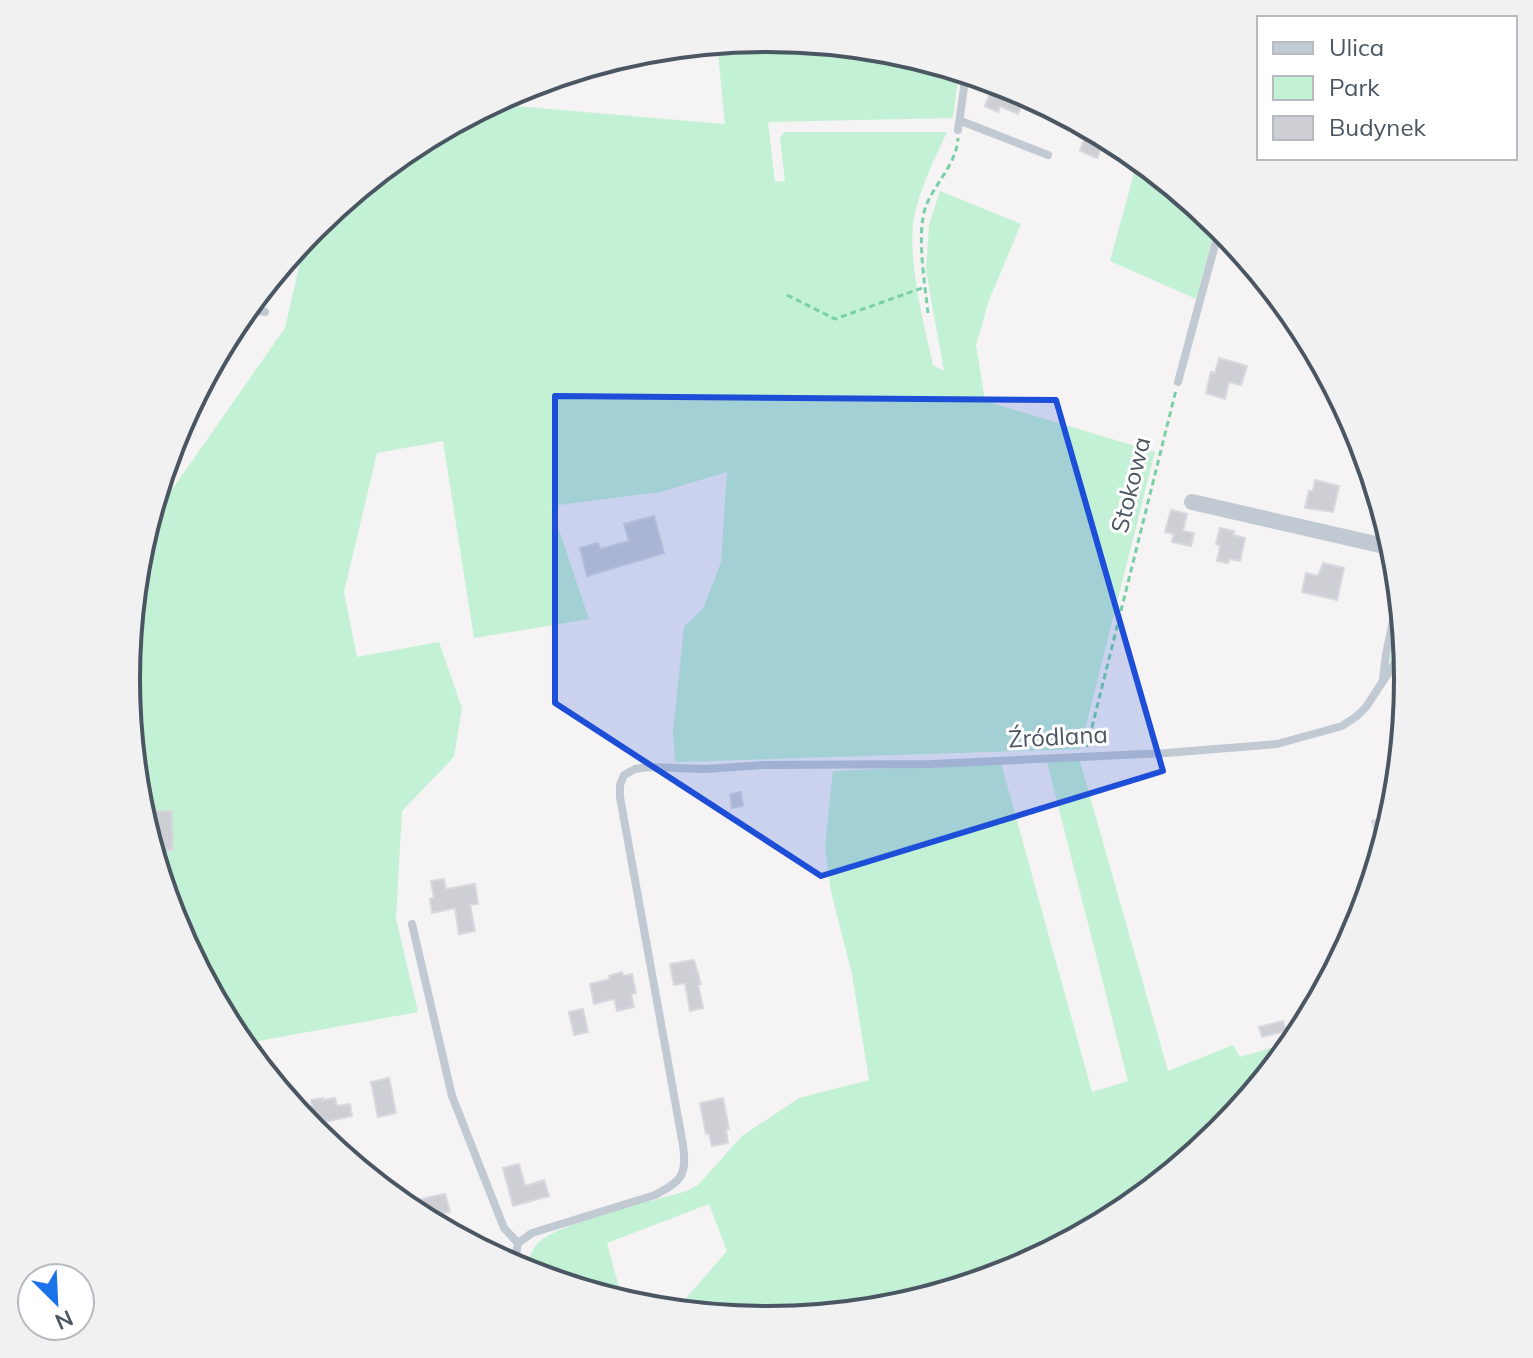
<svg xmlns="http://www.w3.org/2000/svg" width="1533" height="1358" font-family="Mulish,sans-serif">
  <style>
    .green { fill: #c3f1d5 }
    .building { fill: #cdcfd5; stroke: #d7d9de; stroke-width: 2 }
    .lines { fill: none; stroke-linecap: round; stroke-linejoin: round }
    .path { stroke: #7ad0a6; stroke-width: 3; stroke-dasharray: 6 4; stroke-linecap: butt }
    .service { stroke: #c1cad2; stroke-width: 8 }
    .minor { stroke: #c1cad2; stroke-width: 16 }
    .marked { fill: #1d4ed8; fill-opacity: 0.2; stroke: #1d4ed8; stroke-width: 6; stroke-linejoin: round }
    .labels { text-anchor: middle; stroke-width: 6; stroke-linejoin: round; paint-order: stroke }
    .street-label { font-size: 24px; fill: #4a5661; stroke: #fff }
    .rim { fill: none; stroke: #4a5661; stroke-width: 4 }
  </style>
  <rect width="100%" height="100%" fill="#f5f3f3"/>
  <g class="green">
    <path d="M 767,38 L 892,50 L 959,71 L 953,118 L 768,122 L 775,182 L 785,181 L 780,138 L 784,132 L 947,132 C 934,160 920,188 914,218 C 907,260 924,324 933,365 L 944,371 L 926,271 L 929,225 L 940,191 L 1021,224 L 989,300 L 976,345 L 985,401 L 1155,452 L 1080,749 L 675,762 L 673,732 L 684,627 L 704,607 L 721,562 L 727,472 L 660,492 L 551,506 L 589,619 L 474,638 L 443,441 L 377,453 L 344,592 L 357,657 L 439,642 L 462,708 L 454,757 L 402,811 L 396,919 L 418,1012 L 241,1044 L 233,1035 L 174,924 L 138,804 L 126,679 L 138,553 L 154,501 L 162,504 L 285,328 L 304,245 L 323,226 L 321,219 L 411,146 L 422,140 L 433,152 L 445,128 L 489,104 L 725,124 L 717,43 Z"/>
    <path d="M 1138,159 L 1216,223 L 1196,299 L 1110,261 Z"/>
    <path d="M 1401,609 L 1404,642 L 1389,662 Z"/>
    <path d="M 1079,758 L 1168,1071 L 1233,1045 L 1240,1057 L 1295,1041 L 1219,1133 L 1122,1212 L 1011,1271 L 891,1308 L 766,1320 L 675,1311 L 727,1251 L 709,1204 L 607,1243 L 623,1302 L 529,1274 C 528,1262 529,1253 537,1244 C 556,1223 656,1200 687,1191 L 698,1185 L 742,1136 L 799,1098 L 869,1080 L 852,974 L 831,892 L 825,846 L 833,771 L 1001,763 L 1092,1092 L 1128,1081 L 1047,762 Z"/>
  </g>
  <g class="building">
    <path d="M 995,82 L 1026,94 L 1018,114 L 1000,106 L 998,112 L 985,106 Z"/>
    <path d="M 1085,126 L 1106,137 L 1097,158 L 1080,151 L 1084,139 L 1080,138 Z"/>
    <path d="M 1219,358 L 1247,366 L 1241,385 L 1229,382 L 1225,399 L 1206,393 L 1211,372 L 1215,373 Z"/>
    <path d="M 1315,480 L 1339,486 L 1333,512 L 1305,508 L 1309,491 L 1313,491 Z"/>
    <path d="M 1171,510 L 1187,514 L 1183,531 L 1194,533 L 1191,546 L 1172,542 L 1174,534 L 1165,532 Z"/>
    <path d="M 654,516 L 664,553 L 587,576 L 580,548 L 598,543 L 600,549 L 629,541 L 624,524 Z"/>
    <path d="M 1220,528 L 1234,531 L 1233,535 L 1245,538 L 1240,561 L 1229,559 L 1228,563 L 1217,561 L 1220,546 L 1216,544 Z"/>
    <path d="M 1323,563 L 1344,568 L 1337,600 L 1302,592 L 1306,573 L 1318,576 Z"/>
    <path d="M 741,792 L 743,806 L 732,808 L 730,794 Z"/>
    <path d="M 149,811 L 172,811 L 173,850 L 155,851 Z"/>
    <path d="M 1392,816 L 1388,829 L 1381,851 L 1372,821 Z"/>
    <path d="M 444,879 L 446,889 L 475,884 L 478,904 L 470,905 L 475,931 L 459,934 L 455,908 L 432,913 L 430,899 L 434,898 L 431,881 Z"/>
    <path d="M 694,960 L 701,984 L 698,984 L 703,1008 L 690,1011 L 685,983 L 674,985 L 670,964 Z"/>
    <path d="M 622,972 L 623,976 L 632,974 L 636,993 L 631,994 L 634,1007 L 617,1011 L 614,999 L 594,1004 L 590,984 L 610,979 L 609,976 Z"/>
    <path d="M 583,1009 L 588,1032 L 574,1035 L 569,1012 Z"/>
    <path d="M 1283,1021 L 1286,1031 L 1262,1037 L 1259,1027 Z"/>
    <path d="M 389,1078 L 396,1113 L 378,1117 L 371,1082 Z"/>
    <path d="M 323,1098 L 323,1100 L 335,1098 L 337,1106 L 350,1104 L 352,1116 L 316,1124 L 311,1100 Z"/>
    <path d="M 723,1098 L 729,1129 L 726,1130 L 728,1143 L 712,1146 L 709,1133 L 706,1134 L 700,1103 Z"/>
    <path d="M 519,1164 L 525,1186 L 544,1180 L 549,1196 L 513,1206 L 503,1168 Z"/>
    <path d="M 445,1194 L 450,1212 L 421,1217 L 417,1200 Z"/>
  </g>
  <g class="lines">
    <g class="path">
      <path d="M 568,84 L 573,71"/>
      <path d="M 787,295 L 835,319 L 925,287"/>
      <path d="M 928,313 C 925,285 916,232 926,206 C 935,183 957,163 958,138"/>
      <path d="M 1087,747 L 1176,390"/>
    </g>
    <g class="service">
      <path d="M 961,121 L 1048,155"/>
      <path d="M 958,130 L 966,73"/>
      <path d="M 245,309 L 265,312"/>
      <path d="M 1178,382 L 1220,226"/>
      <path d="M 1383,679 L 1386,654 L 1399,593"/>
      <path d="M 412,924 L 452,1096 L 504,1228 L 518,1243"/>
      <path d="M 518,1270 L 516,1255 L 518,1243 L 532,1233 L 655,1195 C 682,1181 687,1175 683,1145 L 620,797 L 620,785 L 624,775 L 635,769 L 647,767 L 705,769 L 764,765 L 932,764 L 1166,753 L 1277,744 L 1342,726 L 1357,716 L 1366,707 L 1404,649"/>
    </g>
    <path class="minor" d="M 1192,502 L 1393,548"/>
  </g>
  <path class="marked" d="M 555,396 L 1056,400 L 1163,771 L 821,876 L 555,703 Z"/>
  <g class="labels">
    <g class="street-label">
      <text transform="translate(1131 485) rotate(-76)" y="8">Stokowa</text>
      <text transform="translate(1058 737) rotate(-3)" y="8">Źródlana</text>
    </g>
  </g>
  <path d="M0 0H1533V1358H0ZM140 679a627 627 0 1 1 1254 0a627 627 0 1 1-1254 0Z" fill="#f1f1f2" fill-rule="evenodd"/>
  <path class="rim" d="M140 679a627 627 0 1 1 1254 0a627 627 0 1 1-1254 0Z"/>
  <rect x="1257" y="16" width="260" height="144" fill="#ffffff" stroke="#b7bbc0" stroke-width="2"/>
  <rect x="1273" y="42" width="40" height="12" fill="#c1cad2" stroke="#b7bbc0" stroke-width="2"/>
  <text x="1329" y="56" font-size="24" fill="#4a5661">Ulica</text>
  <rect x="1273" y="76" width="40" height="24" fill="#c3f1d5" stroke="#b7bbc0" stroke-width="2"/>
  <text x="1329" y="96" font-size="24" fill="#4a5661">Park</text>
  <rect x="1273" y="116" width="40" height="24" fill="#cdcfd5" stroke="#b7bbc0" stroke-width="2"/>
  <text x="1329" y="136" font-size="24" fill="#4a5661">Budynek</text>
  <g transform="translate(56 1302) rotate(156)"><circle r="38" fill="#ffffff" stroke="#b7bbc0" stroke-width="2"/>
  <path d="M0-6L14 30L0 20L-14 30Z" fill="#1a73e8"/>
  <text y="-12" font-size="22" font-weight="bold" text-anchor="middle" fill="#4a5661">N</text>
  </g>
</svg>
